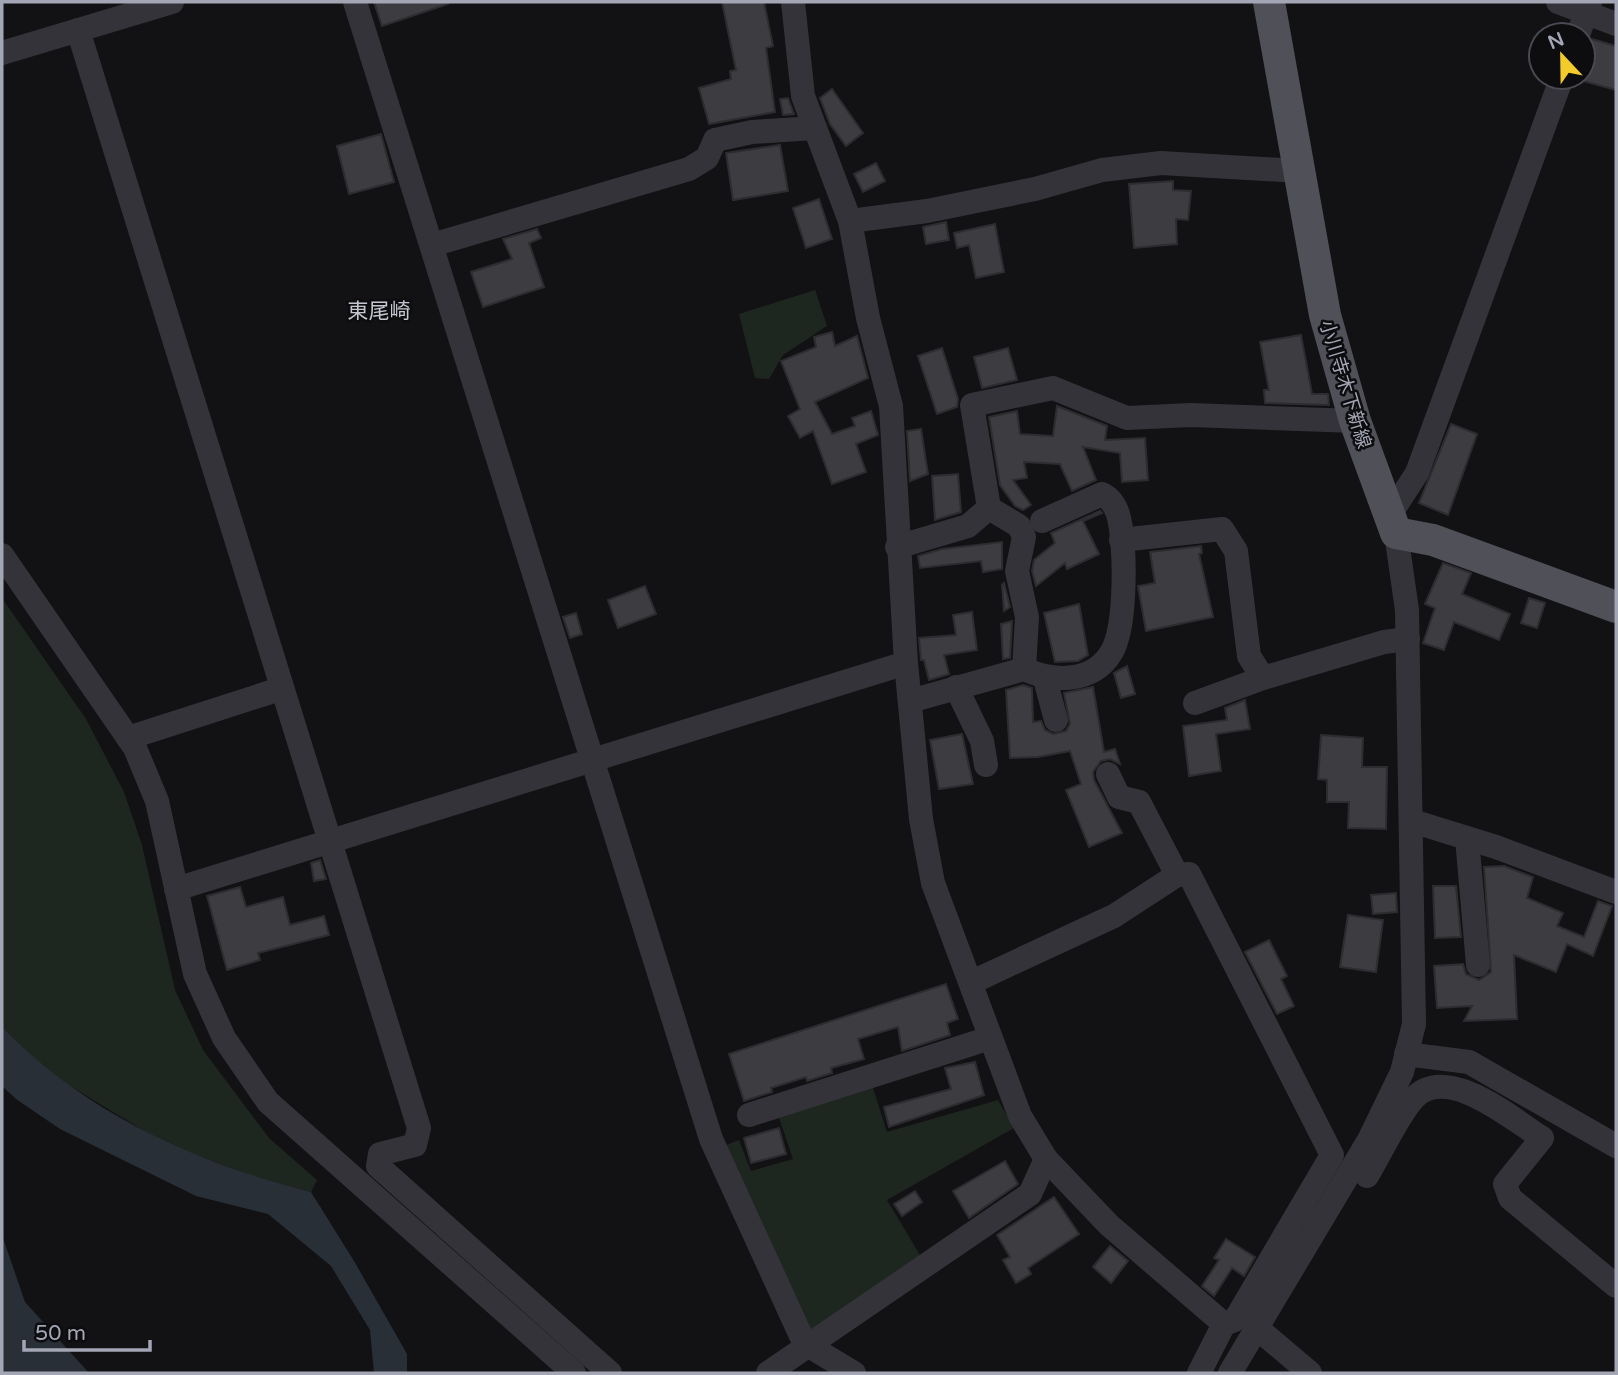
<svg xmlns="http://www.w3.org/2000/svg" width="1618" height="1375" font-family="'Varela Round','Noto Sans JP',sans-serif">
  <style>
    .green { fill: #1e2620 }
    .water { fill: #282f37 }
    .building { fill: #3c3c41; stroke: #2d2c30; stroke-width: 2 }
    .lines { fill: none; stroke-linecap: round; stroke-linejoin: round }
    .minor { stroke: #333339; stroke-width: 24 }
    .major { stroke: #4f5058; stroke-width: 32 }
    .labels { text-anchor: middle; stroke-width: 5; stroke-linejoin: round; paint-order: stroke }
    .street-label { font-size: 19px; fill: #a3a6b4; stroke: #0d0d0f }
    .neighbourhood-label { font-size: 21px; fill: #c4c6d0; stroke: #0d0d0f }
  </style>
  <rect width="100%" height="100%" fill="#121214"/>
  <g class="green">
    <path d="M 815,290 L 827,326 L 783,355 L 769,379 L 755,378 L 739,314 Z"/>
    <path d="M 2,598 L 86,719 L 124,792 L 142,845 L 175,990 L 203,1050 L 269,1138 L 317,1180 L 311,1192 L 264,1180 L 166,1144 L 67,1084 L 26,1052 L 2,1027 Z"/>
    <path d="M 872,1085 L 887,1132 L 998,1100 L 1014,1128 L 887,1200 L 923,1260 L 813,1335 L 724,1146 L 739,1140 L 751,1171 L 793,1159 L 778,1115 Z"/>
  </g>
  <g class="water">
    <path d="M 2,1027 C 85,1113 196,1163 311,1192 L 354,1261 L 407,1354 L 407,1373 L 374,1373 L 370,1330 L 331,1266 L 268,1214 L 196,1196 L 60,1129 L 16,1099 L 2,1086 Z"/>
    <path d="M 2,1235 L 25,1302 L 89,1373 L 2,1373 Z"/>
  </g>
  <g class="building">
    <path d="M 374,2 L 448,2 L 448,4 L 382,26 Z"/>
    <path d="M 722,2 L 764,2 L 773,46 L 766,48 L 775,112 L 709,124 L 699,88 L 731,79 L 730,71 L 736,70 Z"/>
    <path d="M 1592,39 L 1616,46 L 1616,90 L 1583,81 L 1583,56 Z"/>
    <path d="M 832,89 L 863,133 L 846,146 L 830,124 L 820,98 Z"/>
    <path d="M 788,98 L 794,114 L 783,115 L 780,99 Z"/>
    <path d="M 381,134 L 394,182 L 349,194 L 337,146 Z"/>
    <path d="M 780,145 L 788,191 L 733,200 L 726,153 Z"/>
    <path d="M 876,163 L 885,181 L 863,192 L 854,174 Z"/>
    <path d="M 1173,181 L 1173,190 L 1191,191 L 1188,220 L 1176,219 L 1177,244 L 1134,248 L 1129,184 Z"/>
    <path d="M 819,199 L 832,239 L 806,248 L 793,208 Z"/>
    <path d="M 946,222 L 949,240 L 926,244 L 923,227 Z"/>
    <path d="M 995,224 L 1004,272 L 976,278 L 969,245 L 957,248 L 954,233 Z"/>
    <path d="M 537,229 L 541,238 L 529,243 L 544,287 L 483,307 L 471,272 L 512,259 L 503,239 Z"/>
    <path d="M 832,332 L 835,346 L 857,336 L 868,378 L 815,402 L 832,434 L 855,426 L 852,418 L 871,411 L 878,435 L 856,444 L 866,472 L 832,484 L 813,431 L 800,438 L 788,416 L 800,409 L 781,361 L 816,347 L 814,337 Z"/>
    <path d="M 1301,335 L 1312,394 L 1328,394 L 1329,405 L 1265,403 L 1264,390 L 1269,390 L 1260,342 Z"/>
    <path d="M 942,348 L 958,399 L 957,407 L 937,414 L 918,356 Z"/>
    <path d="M 1008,348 L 1017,380 L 982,388 L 974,357 Z"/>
    <path d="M 1057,406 L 1107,426 L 1105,440 L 1145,438 L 1148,480 L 1122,482 L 1120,453 L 1083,447 L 1096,480 L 1072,491 L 1060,464 L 1024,462 L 1027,478 L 1013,480 L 1031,505 L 1023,510 L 1015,506 L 1000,485 L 989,417 L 1017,411 L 1020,434 L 1053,436 Z"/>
    <path d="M 1451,424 L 1477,434 L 1448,515 L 1419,503 Z"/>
    <path d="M 921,429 L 928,474 L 910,481 L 907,431 Z"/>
    <path d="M 958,474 L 961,512 L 935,520 L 932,476 Z"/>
    <path d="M 1100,511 L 1102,513 L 1083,521 L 1099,554 L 1067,569 L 1065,563 L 1036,586 L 1032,571 L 1034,560 L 1055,543 L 1051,533 Z"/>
    <path d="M 1002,542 L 1002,569 L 983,572 L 981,561 L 920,568 L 918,556 L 942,549 Z"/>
    <path d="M 1201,546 L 1202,553 L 1199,554 L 1213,617 L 1146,631 L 1138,586 L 1155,583 L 1150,552 Z"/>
    <path d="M 1443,563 L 1471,573 L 1462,594 L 1510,614 L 1499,640 L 1454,622 L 1444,650 L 1423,643 L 1435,608 L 1425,604 Z"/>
    <path d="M 1004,583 L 1010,607 L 1004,611 L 1002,585 Z"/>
    <path d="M 645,586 L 656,614 L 618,628 L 608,600 Z"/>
    <path d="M 1529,598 L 1545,603 L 1537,628 L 1521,623 Z"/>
    <path d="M 1079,604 L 1088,655 L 1078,661 L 1055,662 L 1044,613 Z"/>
    <path d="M 972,612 L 977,650 L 944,655 L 949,674 L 929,680 L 924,660 L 921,660 L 919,638 L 956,635 L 953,615 Z"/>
    <path d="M 576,613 L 582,634 L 570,638 L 563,617 Z"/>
    <path d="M 1012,621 L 1010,658 L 1003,659 L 1001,624 Z"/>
    <path d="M 1127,666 L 1135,694 L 1121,698 L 1114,673 Z"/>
    <path d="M 1023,685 L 1032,688 L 1033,722 L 1041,721 L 1045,730 L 1053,734 L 1066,731 L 1070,724 L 1064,693 L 1093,687 L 1104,752 L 1115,749 L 1120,764 L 1110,759 L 1101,761 L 1093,772 L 1094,780 L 1122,833 L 1089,847 L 1066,790 L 1081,784 L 1070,751 L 1038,757 L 1010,758 L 1006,690 Z"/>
    <path d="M 1245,700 L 1250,729 L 1216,734 L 1221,771 L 1189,776 L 1183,726 L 1227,720 L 1225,708 Z"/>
    <path d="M 962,734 L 973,784 L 939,789 L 930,740 Z"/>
    <path d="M 1321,735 L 1363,738 L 1362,767 L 1387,767 L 1386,829 L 1348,828 L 1349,802 L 1327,802 L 1327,780 L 1318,779 Z"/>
    <path d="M 320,860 L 326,879 L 314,881 L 311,863 Z"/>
    <path d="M 1504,866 L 1533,877 L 1527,898 L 1563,913 L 1557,926 L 1584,937 L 1598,901 L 1612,906 L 1593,956 L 1567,944 L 1556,972 L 1514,955 L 1517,1019 L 1464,1021 L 1472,1006 L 1437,1008 L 1434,966 L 1463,964 L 1466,974 L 1479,980 L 1491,972 L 1484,867 Z"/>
    <path d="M 1433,886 L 1456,886 L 1461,937 L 1435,938 Z"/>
    <path d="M 240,887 L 246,907 L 283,897 L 290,925 L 324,916 L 329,935 L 258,953 L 260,960 L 227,970 L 207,896 Z"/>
    <path d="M 1396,893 L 1397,912 L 1373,914 L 1371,895 Z"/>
    <path d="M 1348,915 L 1383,920 L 1376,972 L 1340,967 Z"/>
    <path d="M 1269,940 L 1287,976 L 1281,979 L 1294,1006 L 1277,1014 L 1245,952 Z"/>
    <path d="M 946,984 L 958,1019 L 947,1023 L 950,1035 L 902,1051 L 898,1027 L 858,1039 L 864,1059 L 831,1068 L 832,1073 L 807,1081 L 806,1077 L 771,1088 L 772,1092 L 744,1101 L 729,1054 Z"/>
    <path d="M 975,1062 L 984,1095 L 889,1127 L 884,1107 L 951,1089 L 945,1068 Z"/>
    <path d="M 779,1128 L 786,1154 L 751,1163 L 744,1138 Z"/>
    <path d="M 1005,1161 L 1018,1184 L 969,1218 L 953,1191 Z"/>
    <path d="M 915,1191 L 922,1202 L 902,1216 L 894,1204 Z"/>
    <path d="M 1054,1197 L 1079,1234 L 1028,1268 L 1031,1274 L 1016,1283 L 1003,1260 L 1010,1257 L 997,1235 Z"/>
    <path d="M 1226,1239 L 1255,1257 L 1244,1276 L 1232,1268 L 1214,1296 L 1202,1286 L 1219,1260 L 1214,1258 Z"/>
    <path d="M 1110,1246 L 1128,1261 L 1111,1283 L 1093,1267 Z"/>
  </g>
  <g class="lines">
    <g class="minor">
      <path d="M 355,2 L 711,1139 L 801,1336 L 809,1346 L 854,1373"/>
      <path d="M 793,2 L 803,96 L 850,221 L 868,318 L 891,406 L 906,663 L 921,819 L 933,883 L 1020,1116 L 1046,1159 L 1109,1225 L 1224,1324 L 1199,1373"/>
      <path d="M 1558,2 L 1616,24"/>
      <path d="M 78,30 L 419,1128 L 415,1145 L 380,1154 L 378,1166 L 610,1373"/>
      <path d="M 1578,35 L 1590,2"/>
      <path d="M 2,53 L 172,2"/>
      <path d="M 850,221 L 927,211 L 1035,189 L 1102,170 L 1161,163 L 1299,171"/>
      <path d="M 432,245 L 689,169 L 707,158 L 715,140 L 752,132 L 815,128"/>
      <path d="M 989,508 L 1019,526 L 1024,537 L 1017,571 L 1027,617 L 1024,669"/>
      <path d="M 1389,516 L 1417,473 L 1562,77"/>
      <path d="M 1121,540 L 1222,529 L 1236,551 L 1249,656 L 1263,678 L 1384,642 L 1408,639"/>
      <path d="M 897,547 L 968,526 L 989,508 L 972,405 L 1053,388 L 1127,418 L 1191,415 L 1355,421"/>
      <path d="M 2,555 L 135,748 L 157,801 L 195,974 L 224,1038 L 268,1102 L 574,1373"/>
      <path d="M 1045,679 L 1056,720"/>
      <path d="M 956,687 L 982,741 L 986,765"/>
      <path d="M 910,701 L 1024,669 C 1052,682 1092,684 1111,653 C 1127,628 1126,543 1118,514 C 1115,505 1110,498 1102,494 L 1042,521"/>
      <path d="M 1195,703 L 1263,678"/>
      <path d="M 128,738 L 280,689"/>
      <path d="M 1412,821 L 1496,847 L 1616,892"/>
      <path d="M 1467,838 L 1478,965"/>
      <path d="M 1177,875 L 1189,874 L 1332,1155 L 1235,1320 L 1224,1324"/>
      <path d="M 176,889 L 906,663"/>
      <path d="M 972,982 L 1114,916 L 1177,875 L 1139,802 L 1119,797 L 1108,774"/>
      <path d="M 1406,1054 L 1469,1062 L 1616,1146"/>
      <path d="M 749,1115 L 990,1038"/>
      <path d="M 1367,1176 C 1380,1155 1398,1115 1414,1098 C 1447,1063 1512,1119 1542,1138 L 1505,1184 L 1510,1198 L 1616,1286"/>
      <path d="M 1257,1328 L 1310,1373"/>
      <path d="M 768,1373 L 1030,1194 L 1046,1159"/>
      <path d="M 1230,1373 L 1369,1140 L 1402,1072 L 1414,1024 L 1407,610 L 1396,533"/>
    </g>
    <path class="major" d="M 1269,2 L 1325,315 L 1355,421 L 1396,533 L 1433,540 L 1616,607"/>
  </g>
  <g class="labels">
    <g class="street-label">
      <text transform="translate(1346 384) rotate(73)" y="7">小川寺木下新線</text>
    </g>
    <g class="neighbourhood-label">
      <text x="379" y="318">東尾崎</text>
    </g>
  </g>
  <rect width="1618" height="1375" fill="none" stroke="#a3a6b4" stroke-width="7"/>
  <g transform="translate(1562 56) rotate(338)"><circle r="33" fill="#0d0d0f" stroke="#494a51" stroke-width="2"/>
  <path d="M0-5L12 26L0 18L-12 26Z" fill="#f3cc2b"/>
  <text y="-10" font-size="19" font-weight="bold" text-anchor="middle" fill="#a3a6b4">N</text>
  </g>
  <path d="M24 1340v10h126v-10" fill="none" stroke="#a3a6b4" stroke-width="3.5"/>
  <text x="35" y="1340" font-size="21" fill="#a3a6b4" stroke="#0d0d0f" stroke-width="5" paint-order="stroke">50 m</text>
</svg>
